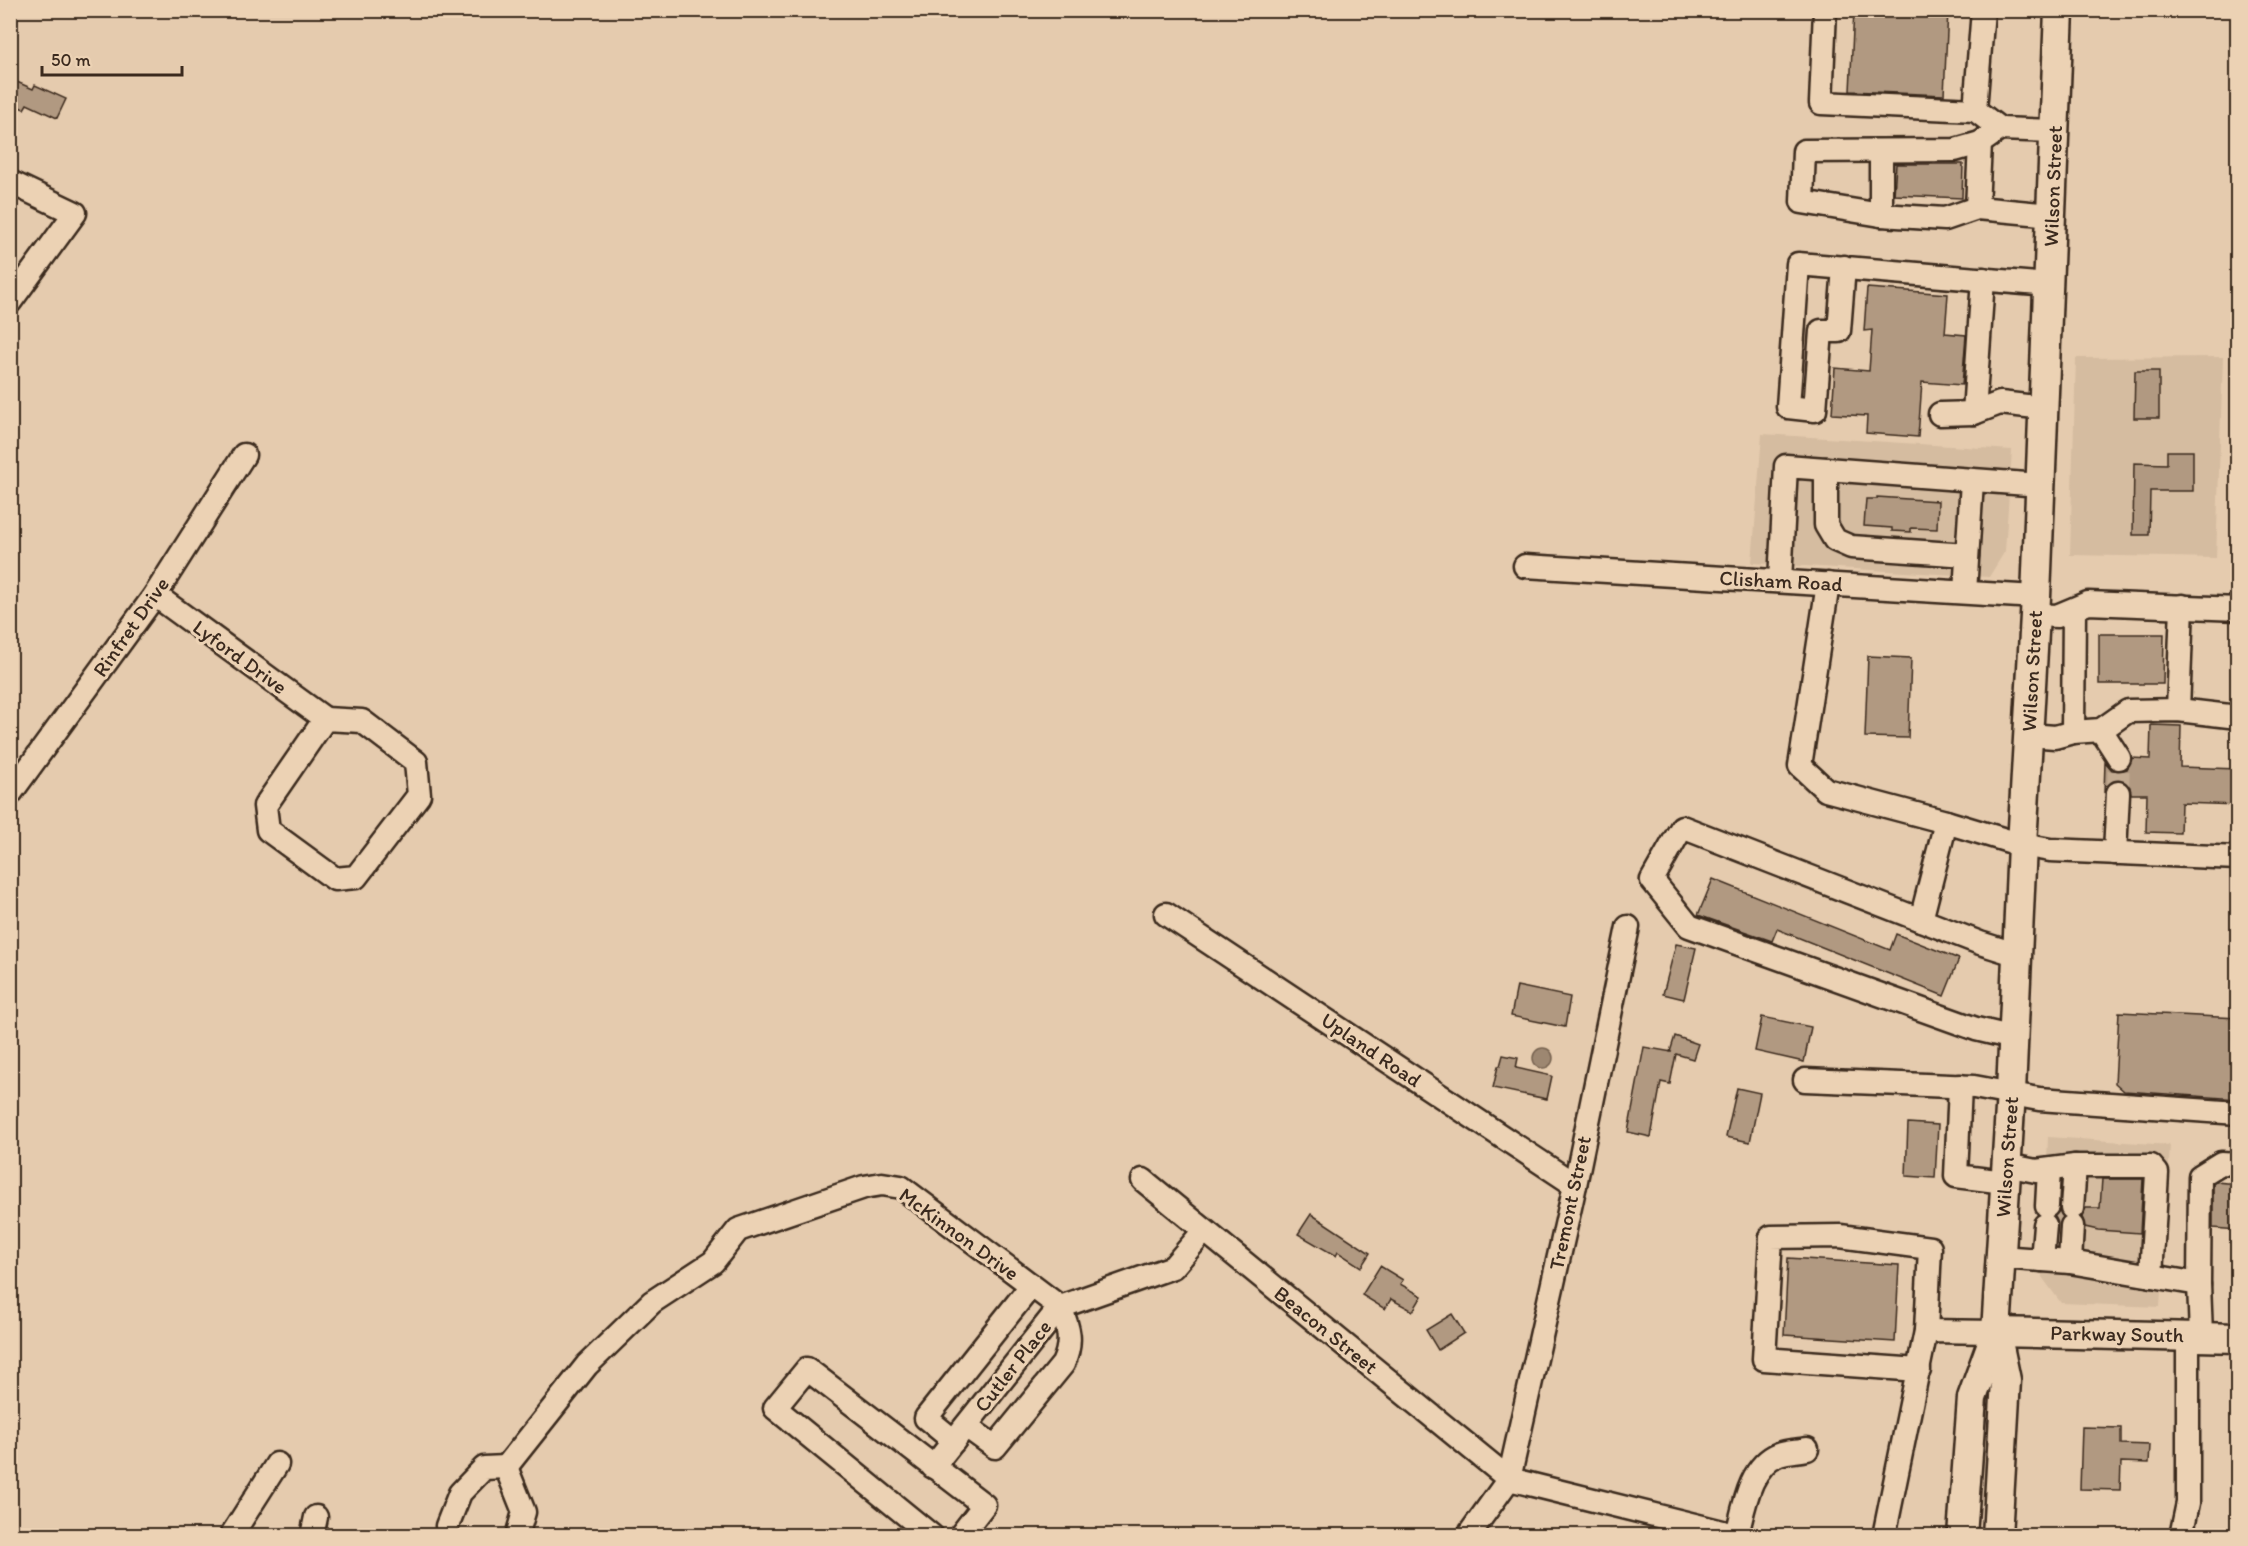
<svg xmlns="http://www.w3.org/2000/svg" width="2248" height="1546" font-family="Itim,sans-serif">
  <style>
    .built { fill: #d5bca0 }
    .water { fill: #9d8771; stroke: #766250; stroke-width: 1.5 }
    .building { fill: #b19981; stroke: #3b2a1e; stroke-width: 1.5 }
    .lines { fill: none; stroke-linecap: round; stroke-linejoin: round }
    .minor-tunnel { stroke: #c3ab91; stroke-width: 22; stroke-dasharray: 22 11; stroke-linecap: butt }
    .minor-casing { stroke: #3b2a1e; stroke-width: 27 }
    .major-casing { stroke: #3b2a1e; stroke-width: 33 }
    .minor { stroke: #ecd2b4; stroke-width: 22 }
    .major { stroke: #ecd2b4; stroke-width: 28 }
    .labels { text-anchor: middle; stroke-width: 6; stroke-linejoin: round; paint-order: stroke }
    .street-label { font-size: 21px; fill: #3b2a1e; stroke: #ecd2b4 }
  </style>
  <rect width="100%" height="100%" fill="#e5cbae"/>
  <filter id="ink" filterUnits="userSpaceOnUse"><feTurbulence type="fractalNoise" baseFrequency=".0167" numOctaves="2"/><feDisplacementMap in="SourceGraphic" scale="12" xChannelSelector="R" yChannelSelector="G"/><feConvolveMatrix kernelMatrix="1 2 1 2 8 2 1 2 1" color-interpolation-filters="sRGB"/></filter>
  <g filter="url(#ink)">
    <g class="built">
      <path d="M 2223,357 L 2216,558 L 2070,555 L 2076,358 Z"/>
      <path d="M 1762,434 L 2012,450 L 2005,551 L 1989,577 L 1752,563 Z"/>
      <path d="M 2048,1137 L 2170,1145 L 2160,1307 L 2061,1303 L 2042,1277 Z"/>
      <path d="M 1609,1528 L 1645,1535 L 1605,1535 Z"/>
    </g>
    <circle class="water" cx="1543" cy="1058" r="10"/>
    <g class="building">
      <path d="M 1854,10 L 1948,10 L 1944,95 L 1850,91 Z"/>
      <path d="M 10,79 L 33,89 L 35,85 L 66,99 L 57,118 L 27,104 L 24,109 L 10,103 Z"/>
      <path d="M 1896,164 L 1963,164 L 1962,198 L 1894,195 Z"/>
      <path d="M 1867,288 L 1948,294 L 1945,333 L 1966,335 L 1962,385 L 1922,382 L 1918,437 L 1866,433 L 1867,416 L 1832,414 L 1835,368 L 1869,371 L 1872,330 L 1864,331 Z"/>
      <path d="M 2135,371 L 2159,371 L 2159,418 L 2134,418 Z"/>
      <path d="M 2167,451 L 2193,451 L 2193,491 L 2150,491 L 2149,535 L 2133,535 L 2134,463 L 2167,464 Z"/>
      <path d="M 1877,497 L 1938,501 L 1937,529 L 1911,528 L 1911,532 L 1892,531 L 1892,528 L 1864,526 L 1866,499 L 1877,499 Z"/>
      <path d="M 2099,634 L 2164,634 L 2163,684 L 2099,684 Z"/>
      <path d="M 1868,656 L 1911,658 L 1908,738 L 1865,737 Z"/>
      <path d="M 2151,725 L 2181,726 L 2180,767 L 2238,769 L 2238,805 L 2181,803 L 2180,833 L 2146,832 L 2147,794 L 2131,794 L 2130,787 L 2126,782 L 2118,780 L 2107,785 L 2104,793 L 2105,762 L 2112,770 L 2120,771 L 2127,769 L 2132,758 L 2150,759 Z"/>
      <path d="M 1713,879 L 1890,950 L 1896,934 L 1959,959 L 1944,996 L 1777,929 L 1772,941 L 1698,915 Z"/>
      <path d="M 1676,944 L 1696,948 L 1684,999 L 1663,994 Z"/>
      <path d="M 1517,986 L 1570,997 L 1565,1027 L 1511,1016 Z"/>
      <path d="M 2119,1012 L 2238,1018 L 2238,1099 L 2124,1091 L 2115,1083 Z"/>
      <path d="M 1762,1017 L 1811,1027 L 1804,1062 L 1755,1051 Z"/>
      <path d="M 1675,1036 L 1698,1044 L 1693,1059 L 1676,1054 L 1670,1084 L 1661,1082 L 1651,1137 L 1628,1132 L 1644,1047 L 1672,1052 L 1670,1052 Z"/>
      <path d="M 1503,1055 L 1518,1058 L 1516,1068 L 1552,1076 L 1547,1099 L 1493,1088 L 1498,1066 L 1500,1066 Z"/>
      <path d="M 1737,1088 L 1760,1093 L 1750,1142 L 1726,1137 Z"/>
      <path d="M 1908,1123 L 1938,1125 L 1935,1178 L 1906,1176 Z"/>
      <path d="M 2102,1179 L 2143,1179 L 2140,1233 L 2098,1230 L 2085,1227 L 2082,1217 L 2086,1208 L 2100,1208 Z"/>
      <path d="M 2216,1182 L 2238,1184 L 2238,1230 L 2213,1228 L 2213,1184 Z"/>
      <path d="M 1311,1214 L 1370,1253 L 1361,1267 L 1338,1252 L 1336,1256 L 1298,1234 Z"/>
      <path d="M 1788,1258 L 1899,1265 L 1895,1342 L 1784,1335 Z"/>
      <path d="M 1380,1266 L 1403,1280 L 1400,1284 L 1422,1296 L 1413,1311 L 1391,1299 L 1385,1309 L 1362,1295 Z"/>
      <path d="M 1452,1314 L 1464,1333 L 1438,1350 L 1426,1330 Z"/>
      <path d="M 2082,1427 L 2121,1428 L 2121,1444 L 2150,1445 L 2149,1463 L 2121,1462 L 2120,1490 L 2080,1489 Z"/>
    </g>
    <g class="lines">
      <g class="minor-tunnel">
        <path d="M 2118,793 L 2119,758"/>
        <path d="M 2058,1225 L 2060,1207"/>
      </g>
      <g class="minor-casing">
        <g id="minor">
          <path d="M 1825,10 L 1821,103 L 1975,110 L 2000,129"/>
          <path d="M 1975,110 L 1983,10"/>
          <path d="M 10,182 L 75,213 L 10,302"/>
          <path d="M 1977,208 L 1980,143"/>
          <path d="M 1881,215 L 1881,151"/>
          <path d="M 2052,215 L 1977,208 L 1945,219 L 1881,215 L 1802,202 L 1804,151 L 1955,150 L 1980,143 L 2000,129 L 2054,131"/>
          <path d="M 1844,267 L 1839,331 L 1821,331 L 1815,410 L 1788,407 L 1798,264 L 2049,285"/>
          <path d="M 1974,413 L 1983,279"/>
          <path d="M 1940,414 L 1974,413 L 2000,403 L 2044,408"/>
          <path d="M 1826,469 L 1826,525 L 1835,540 L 1851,547 L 1967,555"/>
          <path d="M 1525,566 L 2036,597"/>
          <path d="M 1780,581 L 1786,466 L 2041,485"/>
          <path d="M 1828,584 L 1800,766 L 1826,790 L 1946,822"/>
          <path d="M 1965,592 L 1972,481"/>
          <path d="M 155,595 L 325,719"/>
          <path d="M 2074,610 L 2073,732 L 2101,730 L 2128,711 L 2178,710 L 2238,717"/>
          <path d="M 2035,615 L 2057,616 L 2088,603 L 2238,609"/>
          <path d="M 2178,710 L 2182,606"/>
          <path d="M 325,719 L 362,721 L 416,762 L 419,795 L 356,877 L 335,879 L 268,830 L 265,806 Z"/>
          <path d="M 2101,730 L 2119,758"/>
          <path d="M 2029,735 L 2055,737 L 2073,732"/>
          <path d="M 10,794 L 155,595 L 244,455"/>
          <path d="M 2115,853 L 2118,793"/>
          <path d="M 1166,914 L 1575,1185"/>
          <path d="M 1921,920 L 1946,822 L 2022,845 L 2050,850 L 2238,858"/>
          <path d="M 2014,1038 L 1976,1029 L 1689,926 L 1652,880 L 1682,827 L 1980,943 L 2018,955"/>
          <path d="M 1805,1080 L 1974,1087 L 2039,1099 L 2238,1113"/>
          <path d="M 1960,1086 L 1956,1176 L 2005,1182"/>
          <path d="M 2006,1165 L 2036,1171 L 2075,1166 L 2151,1166 L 2157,1173 L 2151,1276"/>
          <path d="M 1143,1180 L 1509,1479 L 1739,1536"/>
          <path d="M 2047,1206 L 2049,1170"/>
          <path d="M 2072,1208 L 2075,1166"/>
          <path d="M 2000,1257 L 2070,1262 L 2199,1284 L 2201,1335"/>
          <path d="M 2042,1260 L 2045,1225"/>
          <path d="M 2070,1262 L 2072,1226"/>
          <path d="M 2199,1284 L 2200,1176 L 2221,1163 L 2238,1164"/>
          <path d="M 1060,1307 L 1173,1267 L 1204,1231"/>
          <path d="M 1919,1370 L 1764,1359 L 1771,1237 L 1840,1236 L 1930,1248 L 1926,1331"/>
          <path d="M 966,1426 L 995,1447 L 1063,1364 C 1073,1342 1069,1328 1060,1307"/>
          <path d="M 954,1441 L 926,1418 L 1031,1286"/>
          <path d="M 506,1467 L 587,1365 L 652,1302 L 713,1262 L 738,1230 L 864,1187 L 882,1184 L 901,1187 L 1060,1307"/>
          <path d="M 506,1467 L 524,1512 L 517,1536"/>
          <path d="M 933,1467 L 1060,1307"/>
          <path d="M 447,1526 L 460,1493 L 484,1468 L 506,1467"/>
          <path d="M 1737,1535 C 1744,1508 1749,1466 1779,1454 C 1787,1451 1798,1451 1807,1449"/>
          <path d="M 231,1536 L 277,1464"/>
          <path d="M 312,1536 L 316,1517"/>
          <path d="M 932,1536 L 775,1408 L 807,1369 L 984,1505 L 960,1536"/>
          <path d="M 1468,1536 L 1509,1479 L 1575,1185 L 1628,927"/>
          <path d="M 1884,1536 L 1926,1331 L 1996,1332"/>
          <path d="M 2181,1536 L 2188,1503 L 2188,1335"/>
        </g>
      </g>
      <g class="major-casing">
        <g id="major">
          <path d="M 1996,1332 L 2238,1338"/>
          <path d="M 1962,1536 L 1972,1398 L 1996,1332"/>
          <path d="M 1997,1536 L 2006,1380 L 1996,1332 L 2011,1092 L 2022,845 L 2036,597 L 2059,10"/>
        </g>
      </g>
      <use href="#minor" class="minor"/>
      <use href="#major" class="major"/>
    </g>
  </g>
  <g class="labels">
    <g class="street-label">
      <text transform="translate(2053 186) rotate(-88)" y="7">Wilson Street</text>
      <text transform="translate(1781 581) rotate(3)" y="7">Clisham Road</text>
      <text transform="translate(131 627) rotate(-55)" y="7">Rinfret Drive</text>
      <text transform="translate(240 657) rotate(36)" y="7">Lyford Drive</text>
      <text transform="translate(2032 671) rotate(-87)" y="7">Wilson Street</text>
      <text transform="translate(1371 1050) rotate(34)" y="7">Upland Road</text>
      <text transform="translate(2007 1157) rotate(-86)" y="7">Wilson Street</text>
      <text transform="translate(1570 1203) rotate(-78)" y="7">Tremont Street</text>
      <text transform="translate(959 1234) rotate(36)" y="7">McKinnon Drive</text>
      <text transform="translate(1326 1330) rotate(39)" y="7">Beacon Street</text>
      <text transform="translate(2117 1334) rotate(1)" y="7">Parkway South</text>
      <text transform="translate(1013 1366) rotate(-52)" y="7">Cutler Place</text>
    </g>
  </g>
  <rect width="2248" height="1546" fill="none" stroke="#ecd2b4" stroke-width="36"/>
  <rect x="18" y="18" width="2212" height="1510" fill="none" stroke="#3b2a1e" stroke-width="2" filter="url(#ink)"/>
  <path d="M42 66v9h140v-9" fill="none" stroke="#3b2a1e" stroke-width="3"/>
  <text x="51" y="66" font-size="18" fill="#3b2a1e" stroke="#ecd2b4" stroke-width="4.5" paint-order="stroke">50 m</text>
</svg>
